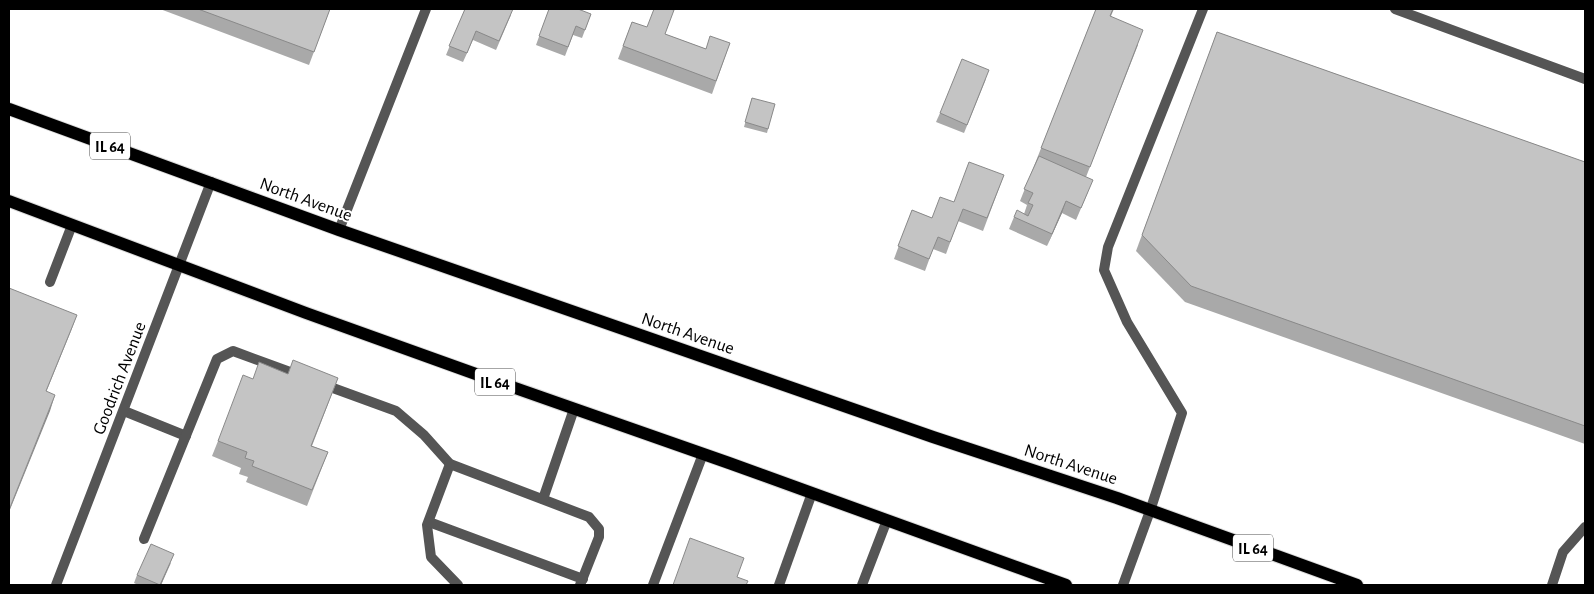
<svg xmlns="http://www.w3.org/2000/svg" width="1594" height="594" font-family="'Alegreya Sans',sans-serif">
  <style>
    .lines { fill: none; stroke-linecap: round; stroke-linejoin: round }
    .primary-casing { stroke: #dbdbdb; stroke-width: 14 }
    .service { stroke: #555; stroke-width: 10 }
    .minor { stroke: #555; stroke-width: 10 }
    .primary { stroke: #000; stroke-width: 12 }
    .wall { fill: #a9a9a9 }
    .shaded-wall { fill: #898989 }
    .building { fill: #c4c4c4; stroke: #898989 }
    .labels { text-anchor: middle; stroke-width: 4; stroke-linejoin: round; paint-order: stroke }
    .shield { fill: #fff; stroke: #4c4c4c; stroke-width: 1 }
    .shield-label { font-size: 16px; font-weight: bold; fill: #000 }
    .street-label { font-size: 18px; fill: #000; stroke: #fff }
  </style>
  <rect width="100%" height="100%" fill="#fff"/>
  <g class="lines">
    <g class="primary-casing">
      <g id="primary">
        <path d="M 9,109 L 339,230 L 933,437 L 1117,498 L 1357,585"/>
        <path d="M 9,201 L 306,313 L 498,382 L 729,463 L 1066,585"/>
      </g>
    </g>
    <g class="service">
      <path d="M 1395,9 L 1585,79"/>
      <path d="M 50,282 L 72,225"/>
      <path d="M 322,384 L 396,411 L 424,435 L 450,464 L 589,517 L 599,529 L 599,537 L 580,585"/>
      <path d="M 124,411 L 186,436"/>
      <path d="M 450,464 L 427,525 L 431,557 L 458,585"/>
      <path d="M 543,499 L 574,409"/>
      <path d="M 1150,511 L 1182,413 L 1127,322 L 1104,270 L 1108,247 L 1203,9"/>
      <path d="M 429,522 L 583,579"/>
      <path d="M 144,539 L 217,359 L 233,351 L 301,376"/>
      <path d="M 653,585 L 703,454"/>
      <path d="M 779,585 L 812,493"/>
      <path d="M 862,585 L 887,520"/>
      <path d="M 1552,585 L 1563,552 L 1585,527"/>
    </g>
    <g class="minor">
      <path d="M 339,230 L 426,9"/>
      <path d="M 56,585 L 211,182"/>
      <path d="M 1123,585 L 1150,511"/>
    </g>
    <use href="#primary" class="primary"/>
  </g>
  <g class="wall">
    <path d="M 160,9 L 330,9 L 309,65 Z"/>
    <path d="M 465,9 L 511,15 L 496,50 L 473,40 L 463,62 L 446,55 Z"/>
    <path d="M 549,9 L 591,14 L 582,38 L 573,35 L 565,56 L 536,45 Z"/>
    <path d="M 1096,9 L 1114,9 L 1111,16 L 1138,45 L 1086,177 L 1088,192 L 1076,220 L 1062,213 L 1047,246 L 1009,229 L 1014,217 L 1024,214 L 1027,205 L 1020,201 L 1036,161 Z"/>
    <path d="M 632,22 L 706,49 L 730,43 L 712,94 L 618,59 Z"/>
    <path d="M 1217,32 L 1585,162 L 1585,444 L 1185,302 L 1136,251 Z"/>
    <path d="M 986,79 L 964,133 L 936,122 L 940,113 Z"/>
    <path d="M 752,98 L 768,129 L 767,133 L 744,127 Z"/>
    <path d="M 1004,175 L 983,231 L 958,221 L 946,254 L 933,249 L 925,271 L 894,259 L 912,210 L 932,218 L 954,202 Z"/>
    <path d="M 288,374 L 338,378 L 312,446 L 328,452 L 307,506 L 246,482 L 248,477 L 239,474 L 241,468 L 212,456 L 218,441 L 253,379 Z"/>
    <path d="M 171,563 L 161,585 L 138,585 L 134,583 L 137,575 Z"/>
  </g>
  <g class="shaded-wall">
    <path d="M 1066,201 L 1062,213 L 1047,246 L 1052,234 Z"/>
    <path d="M 77,315 L 71,331 L 40,407 L 46,391 Z"/>
    <path d="M 55,395 L 50,411 L 9,512 L 9,510 Z"/>
    <path d="M 174,554 L 161,585 L 160,585 Z"/>
  </g>
  <g class="building">
    <path d="M 198,9 L 330,9 L 314,52 Z"/>
    <path d="M 465,9 L 513,9 L 499,41 L 476,31 L 467,53 L 449,46 Z"/>
    <path d="M 549,9 L 578,9 L 591,14 L 585,30 L 576,26 L 568,47 L 539,36 Z"/>
    <path d="M 654,9 L 670,9 L 674,10 L 665,34 L 706,49 L 710,36 L 730,43 L 716,81 L 623,46 L 632,22 L 647,27 Z"/>
    <path d="M 1096,9 L 1113,9 L 1110,16 L 1143,30 L 1090,167 L 1041,148 Z"/>
    <path d="M 1217,32 L 1585,162 L 1585,426 L 1191,286 L 1142,235 Z"/>
    <path d="M 962,59 L 989,70 L 967,125 L 940,113 Z"/>
    <path d="M 752,98 L 775,104 L 768,129 L 745,122 Z"/>
    <path d="M 1039,156 L 1093,180 L 1081,208 L 1066,201 L 1052,234 L 1014,217 L 1017,210 L 1028,216 L 1033,205 L 1028,203 L 1033,193 L 1024,189 Z"/>
    <path d="M 969,162 L 1004,175 L 987,218 L 963,209 L 950,242 L 938,237 L 929,259 L 898,246 L 912,210 L 932,218 L 940,197 L 954,202 Z"/>
    <path d="M 9,288 L 77,315 L 46,391 L 55,395 L 9,510 Z"/>
    <path d="M 293,360 L 338,378 L 311,446 L 328,452 L 312,490 L 252,466 L 254,461 L 245,458 L 247,452 L 218,441 L 243,375 L 253,379 L 259,362 L 288,374 Z"/>
    <path d="M 690,538 L 744,558 L 737,577 L 748,581 L 746,585 L 673,585 Z"/>
    <path d="M 151,544 L 174,554 L 160,585 L 137,575 Z"/>
  </g>
  <g class="labels">
    <g class="shield">
      <rect x="90" y="132.5" width="40" height="27" rx="4"/>
      <rect x="475" y="368.5" width="40" height="27" rx="4"/>
      <rect x="1233" y="534.5" width="40" height="27" rx="4"/>
    </g>
    <g class="shield-label">
      <text x="110" y="152">IL 64</text>
      <text x="495" y="388">IL 64</text>
      <text x="1253" y="554">IL 64</text>
    </g>
    <g class="street-label">
      <text transform="translate(306 199) rotate(20)" y="6">North Avenue</text>
      <text transform="translate(688 333) rotate(19)" y="6">North Avenue</text>
      <text transform="translate(119 378) rotate(-69)" y="6">Goodrich Avenue</text>
      <text transform="translate(1071 464) rotate(18)" y="6">North Avenue</text>
    </g>
  </g>
  <rect width="1594" height="594" fill="none" stroke="#000000" stroke-width="20"/>
</svg>
